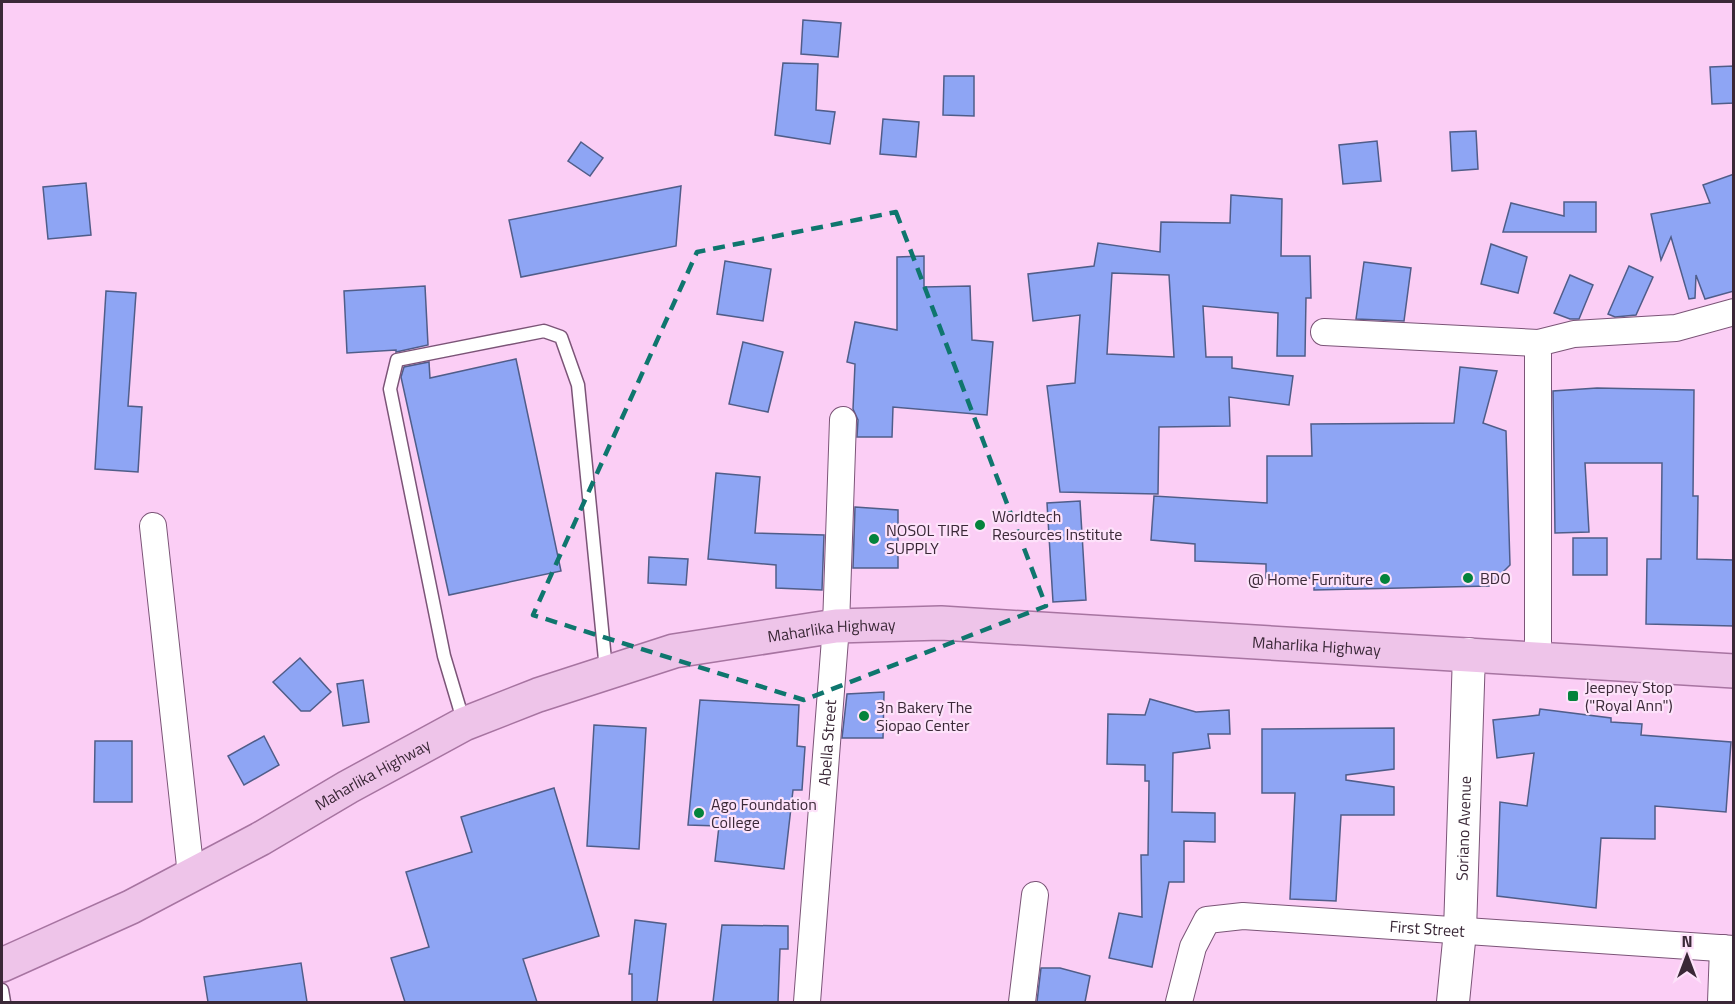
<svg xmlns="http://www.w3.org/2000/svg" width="1735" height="1004" font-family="'Titillium Web',sans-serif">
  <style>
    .building { fill: #8ea5f4; stroke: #505d89; stroke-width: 1.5; fill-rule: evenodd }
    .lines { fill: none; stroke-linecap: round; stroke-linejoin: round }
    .service-casing { stroke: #7b5477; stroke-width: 15 }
    .minor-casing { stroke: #7b5477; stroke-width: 28 }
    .tertiary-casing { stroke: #7b5477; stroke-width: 34 }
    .primary-casing { stroke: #a774a1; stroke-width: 36 }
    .service { stroke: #fff; stroke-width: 12 }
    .minor { stroke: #fff; stroke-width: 26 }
    .tertiary { stroke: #fff; stroke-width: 32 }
    .primary { stroke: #eec4e9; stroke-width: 33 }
    .marked { fill: none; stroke: #0f766e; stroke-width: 4.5; stroke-dasharray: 12 8; stroke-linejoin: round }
    .poi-dot { fill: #04833c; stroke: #fde2fa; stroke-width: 2 }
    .labels { text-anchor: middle; stroke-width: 4.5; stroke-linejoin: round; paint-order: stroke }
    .poi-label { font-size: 16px; fill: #3a2837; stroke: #fde2fa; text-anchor: start }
    .street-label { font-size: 16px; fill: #3a2837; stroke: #fde2fa }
  </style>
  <rect width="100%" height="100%" fill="#fbcef5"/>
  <g class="building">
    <path d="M 803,20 L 841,23 L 838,57 L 801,54 Z"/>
    <path d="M 783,63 L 818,64 L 816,110 L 835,112 L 830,144 L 775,135 Z"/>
    <path d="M 1734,66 L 1734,103 L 1712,104 L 1710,67 Z"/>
    <path d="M 944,76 L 974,76 L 974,116 L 943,115 Z"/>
    <path d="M 883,119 L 919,122 L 916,157 L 880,154 Z"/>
    <path d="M 1476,131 L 1478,169 L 1452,171 L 1450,132 Z"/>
    <path d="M 1377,141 L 1381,181 L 1343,184 L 1339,145 Z"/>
    <path d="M 581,142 L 603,158 L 590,176 L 568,161 Z"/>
    <path d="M 1734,174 L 1734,291 L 1705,299 L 1696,275 L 1695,298 L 1689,299 L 1671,237 L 1661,260 L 1651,214 L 1710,203 L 1703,185 Z"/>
    <path d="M 86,183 L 91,235 L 48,239 L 43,187 Z"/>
    <path d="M 681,186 L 676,246 L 521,277 L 509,220 Z"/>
    <path d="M 1231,195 L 1282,199 L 1281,256 L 1310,256 L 1311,298 L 1306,298 L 1305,356 L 1277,356 L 1278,313 L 1203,306 L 1206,357 L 1232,357 L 1232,368 L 1293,376 L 1289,405 L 1229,397 L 1230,426 L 1159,427 L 1158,494 L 1060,492 L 1047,386 L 1075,383 L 1080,315 L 1033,321 L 1028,274 L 1094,266 L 1098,243 L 1160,252 L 1161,222 L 1230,223 ZM 1112,273 L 1169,275 L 1174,357 L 1107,354 Z"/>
    <path d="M 1564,202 L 1596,202 L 1596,232 L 1503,232 L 1511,203 L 1564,216 Z"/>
    <path d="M 1491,244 L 1527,257 L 1518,293 L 1481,284 Z"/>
    <path d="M 924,256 L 924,287 L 970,286 L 972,340 L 993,342 L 987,415 L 893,407 L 892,437 L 857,437 L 858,420 L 853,409 L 855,364 L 847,362 L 855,322 L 897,330 L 897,257 Z"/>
    <path d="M 725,261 L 771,269 L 763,321 L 717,314 Z"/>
    <path d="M 1364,262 L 1411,268 L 1404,321 L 1356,319 Z"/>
    <path d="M 1629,266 L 1653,277 L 1636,315 L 1615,317 L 1608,314 Z"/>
    <path d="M 1570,275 L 1593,285 L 1579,319 L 1570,319 L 1554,313 Z"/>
    <path d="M 425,286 L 428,345 L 396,352 L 396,350 L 347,353 L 344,291 Z"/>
    <path d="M 106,291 L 136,293 L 128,406 L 142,407 L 138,472 L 95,469 Z"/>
    <path d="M 743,342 L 783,352 L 768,412 L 729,404 Z"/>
    <path d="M 516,359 L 561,571 L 449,595 L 401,377 L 404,367 L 429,362 L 430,378 Z"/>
    <path d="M 1460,367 L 1497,371 L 1483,423 L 1506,431 L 1510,565 L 1489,586 L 1314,590 L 1314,578 L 1266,578 L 1266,564 L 1195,561 L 1195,544 L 1151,540 L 1154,496 L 1267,503 L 1267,456 L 1312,456 L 1311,424 L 1454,423 Z"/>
    <path d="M 1597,388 L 1694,390 L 1693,496 L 1698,496 L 1697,559 L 1734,560 L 1734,626 L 1646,624 L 1647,559 L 1661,559 L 1662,463 L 1585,463 L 1589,532 L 1555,533 L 1553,391 Z"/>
    <path d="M 716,473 L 760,477 L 755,533 L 824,535 L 822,590 L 776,588 L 776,565 L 708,559 Z"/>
    <path d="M 1080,501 L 1086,600 L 1053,602 L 1047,503 Z"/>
    <path d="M 855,507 L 898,510 L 898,568 L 853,568 Z"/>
    <rect x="1573" y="538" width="34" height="37"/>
    <path d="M 649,557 L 688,559 L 686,585 L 648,583 Z"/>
    <path d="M 300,658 L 331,692 L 310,711 L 301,711 L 273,682 Z"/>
    <path d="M 363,680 L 369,722 L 343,726 L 337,684 Z"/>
    <path d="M 884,692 L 883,738 L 842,738 L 847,694 Z"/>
    <path d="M 1150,699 L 1196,712 L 1229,710 L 1230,734 L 1208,734 L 1210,748 L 1173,753 L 1172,812 L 1215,813 L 1215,842 L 1184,841 L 1184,882 L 1169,882 L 1152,967 L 1109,958 L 1119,913 L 1142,917 L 1141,855 L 1148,855 L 1149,781 L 1145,781 L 1145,765 L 1107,764 L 1108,714 L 1145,715 Z"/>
    <path d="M 700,700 L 799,705 L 797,746 L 805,747 L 802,790 L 793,790 L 784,869 L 715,861 L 719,826 L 688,825 Z"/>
    <path d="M 1540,709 L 1611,718 L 1611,722 L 1642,724 L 1641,735 L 1731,742 L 1726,812 L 1655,806 L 1655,839 L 1601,838 L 1596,908 L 1497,896 L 1500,802 L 1527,806 L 1534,753 L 1497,758 L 1493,720 L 1539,715 Z"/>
    <path d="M 594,725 L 646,728 L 639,849 L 587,846 Z"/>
    <path d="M 1394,728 L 1394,769 L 1346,775 L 1346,780 L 1394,787 L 1394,815 L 1341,815 L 1336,901 L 1290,899 L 1295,793 L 1262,793 L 1262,729 Z"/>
    <path d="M 264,736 L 279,765 L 244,785 L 228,756 Z"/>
    <path d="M 95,741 L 132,741 L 132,802 L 94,802 Z"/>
    <path d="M 554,788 L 599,936 L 523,959 L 537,1002 L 405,1002 L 391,958 L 429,947 L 406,872 L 472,852 L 461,817 Z"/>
    <path d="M 635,920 L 666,924 L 657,1002 L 632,1002 L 632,974 L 629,974 Z"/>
    <path d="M 722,925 L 788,926 L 788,949 L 780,949 L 778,1002 L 713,1002 Z"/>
    <path d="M 301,963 L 307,1002 L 208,1002 L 204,977 Z"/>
    <path d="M 1041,968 L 1060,968 L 1090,976 L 1085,1002 L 1037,1002 Z"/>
  </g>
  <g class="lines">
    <g class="service-casing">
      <g id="service">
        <path d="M 464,723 L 444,656 L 390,389 L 397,360 L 544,331 L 561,337 L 578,385 L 606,670"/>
        <path d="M 2,990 L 4,1002"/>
      </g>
    </g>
    <g class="minor-casing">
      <g id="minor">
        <path d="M 1324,332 L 1538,343"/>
        <path d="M 153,526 L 191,875"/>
        <path d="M 1538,660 L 1538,343 L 1574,334 L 1676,328 L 1734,312"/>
        <path id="s1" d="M 807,1002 L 836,626 L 843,420"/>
        <path d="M 1022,1002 L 1035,895"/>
        <path id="s2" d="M 1179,1002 L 1193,947 L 1207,920 L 1243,916 L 1734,949"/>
        <path d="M 1721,1002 L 1723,948"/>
      </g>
    </g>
    <g class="tertiary-casing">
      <g id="tertiary">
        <path id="s3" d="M 1453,1002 L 1460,931 L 1469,654"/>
      </g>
    </g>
    <g class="primary-casing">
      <g id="primary">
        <path id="s4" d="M 2,965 L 131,907 L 260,839 L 348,787 L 464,724 L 538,695 L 674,651 L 836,626 L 941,623 L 1734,671"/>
      </g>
    </g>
    <use href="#service" class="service"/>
    <use href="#minor" class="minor"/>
    <use href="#tertiary" class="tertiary"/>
    <use href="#primary" class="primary"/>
  </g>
  <path class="marked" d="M 896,212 L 1046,606 L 804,700 L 533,615 L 697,252 Z"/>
  <g class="poi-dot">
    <circle cx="980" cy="525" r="6"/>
    <circle cx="874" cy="539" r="6"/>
    <circle cx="1468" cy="578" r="6"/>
    <circle cx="1385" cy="579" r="6"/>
    <rect x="1567" y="690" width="12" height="12" rx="3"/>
    <circle cx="864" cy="716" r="6"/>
    <circle cx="699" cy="813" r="6"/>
  </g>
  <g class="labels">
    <g class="poi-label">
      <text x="992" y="522">Worldtech<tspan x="992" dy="18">Resources Institute</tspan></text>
      <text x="886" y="536">NOSOL TIRE<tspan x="886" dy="18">SUPPLY</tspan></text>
      <text x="1480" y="584">BDO</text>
      <text x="1373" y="585" text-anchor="end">@ Home Furniture</text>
      <text x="1585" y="693">Jeepney Stop<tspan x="1585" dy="18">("Royal Ann")</tspan></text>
      <text x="876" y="713">3n Bakery The<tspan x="876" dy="18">Siopao Center</tspan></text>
      <text x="711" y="810">Ago Foundation<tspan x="711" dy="18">College</tspan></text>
    </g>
    <g class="street-label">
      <text dy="6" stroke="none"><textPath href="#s4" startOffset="903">Maharlika Highway</textPath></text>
      <text dy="6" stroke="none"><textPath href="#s4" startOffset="1389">Maharlika Highway</textPath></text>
      <text dy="6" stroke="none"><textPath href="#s1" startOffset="260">Abella Street</textPath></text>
      <text dy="6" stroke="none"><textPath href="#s4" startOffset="417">Maharlika Highway</textPath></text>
      <text dy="6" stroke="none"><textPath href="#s3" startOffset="174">Soriano Avenue</textPath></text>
      <text dy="6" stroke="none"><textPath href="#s2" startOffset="308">First Street</textPath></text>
    </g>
  </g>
  <rect width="1735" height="1004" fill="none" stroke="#3a2837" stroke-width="6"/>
  <g transform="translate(1687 956)" stroke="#fde2fa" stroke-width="4.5" paint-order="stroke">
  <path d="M0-4.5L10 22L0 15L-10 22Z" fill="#3a2837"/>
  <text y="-9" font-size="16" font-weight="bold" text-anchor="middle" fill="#3a2837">N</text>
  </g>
</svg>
